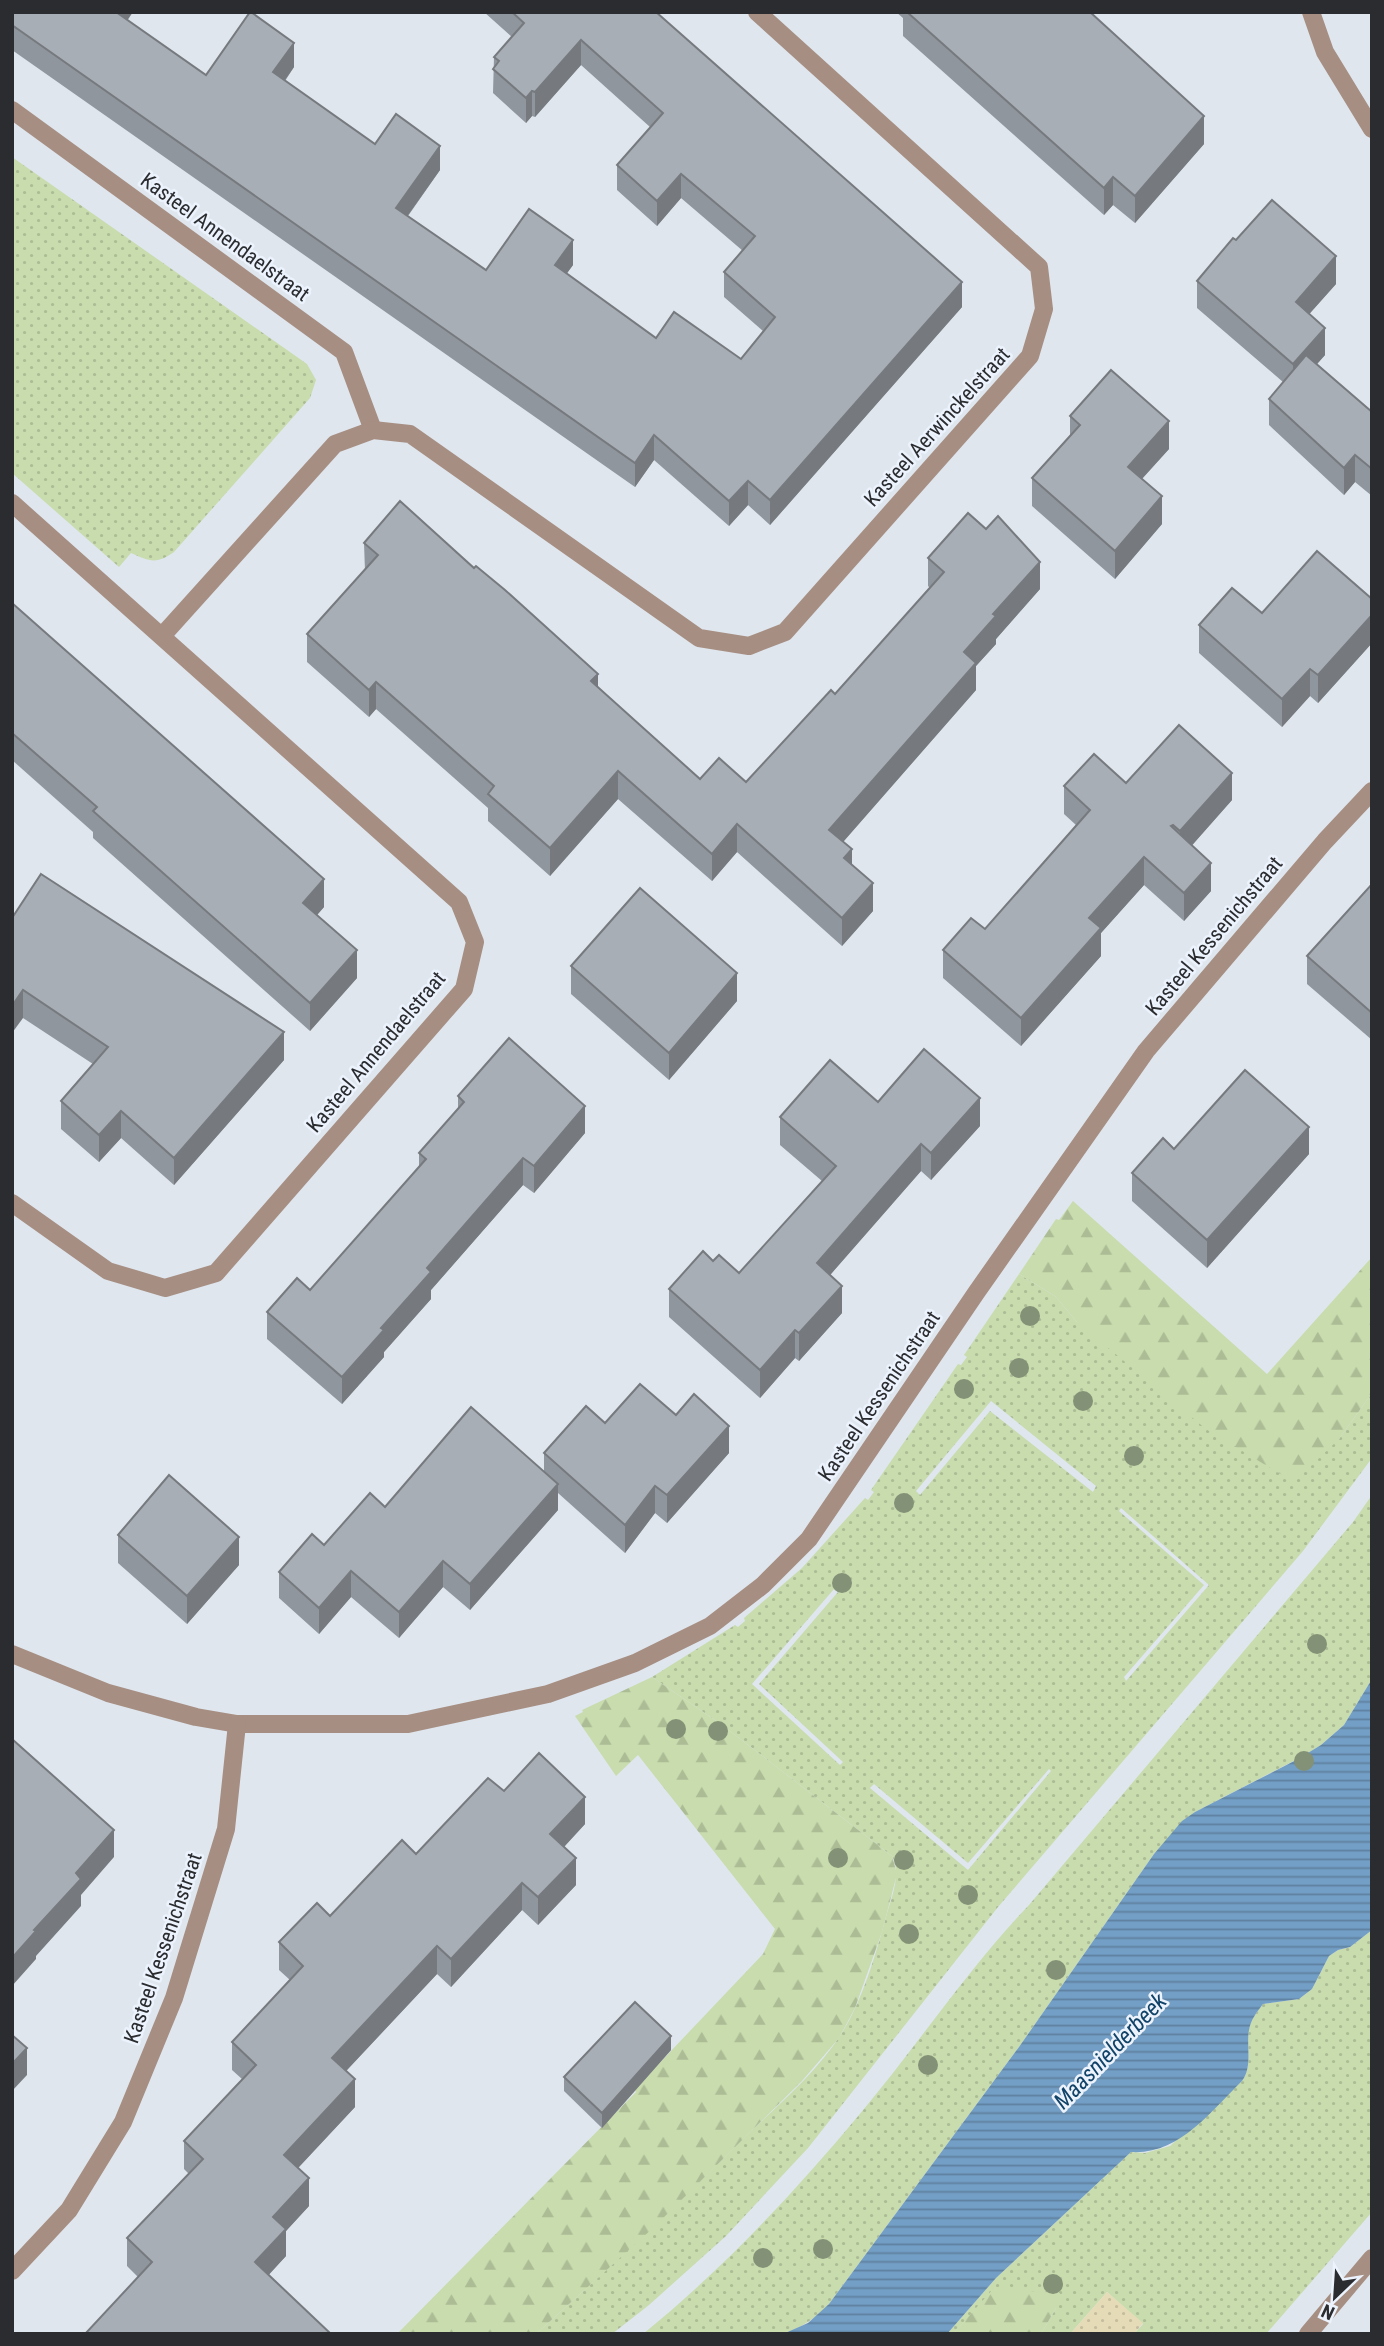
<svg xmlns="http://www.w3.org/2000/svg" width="1384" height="2346" font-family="'Roboto Condensed',sans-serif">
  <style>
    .grass { fill: url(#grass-dots); fill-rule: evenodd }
    .forest { fill: url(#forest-firs) }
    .sand { fill: url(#sand-dots) }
    .water { fill: url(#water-rules) }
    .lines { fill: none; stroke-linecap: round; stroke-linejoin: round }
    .minor { stroke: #a68e82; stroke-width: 18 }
    .tree { fill: #839176 }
    .wall { fill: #90969d }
    .shaded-wall { fill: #767a7f }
    .building { fill: #a8aeb6; stroke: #767a7f; stroke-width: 2 }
    .labels { text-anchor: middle; stroke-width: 5; stroke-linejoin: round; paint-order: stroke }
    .street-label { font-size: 21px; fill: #2a2c30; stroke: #ecf3fc }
    .water-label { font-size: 23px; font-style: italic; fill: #114268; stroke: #ecf3fc }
  </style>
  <defs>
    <pattern id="grass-dots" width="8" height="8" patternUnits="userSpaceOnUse" patternTransform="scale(1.75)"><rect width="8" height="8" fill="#c8dcae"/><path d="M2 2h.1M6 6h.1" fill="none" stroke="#acbd96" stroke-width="1.8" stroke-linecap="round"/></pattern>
    <pattern id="forest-firs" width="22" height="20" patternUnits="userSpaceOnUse" patternTransform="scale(1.75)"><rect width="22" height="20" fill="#c8dcae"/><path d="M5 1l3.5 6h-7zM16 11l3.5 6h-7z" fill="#acbd96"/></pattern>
    <pattern id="sand-dots" width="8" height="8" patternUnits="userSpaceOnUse" patternTransform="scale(1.75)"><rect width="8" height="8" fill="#e5dcb7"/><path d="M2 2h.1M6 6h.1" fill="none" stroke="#c5bd9e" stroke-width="1.8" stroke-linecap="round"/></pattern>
    <pattern id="water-rules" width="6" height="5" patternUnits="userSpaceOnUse" patternTransform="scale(1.75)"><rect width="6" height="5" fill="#739ec5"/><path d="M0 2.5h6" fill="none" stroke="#5f81a0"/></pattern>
  </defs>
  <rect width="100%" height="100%" fill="#dfe6ee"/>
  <g class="grass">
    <path d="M 12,157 L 307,364 L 316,380 L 310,398 L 174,552 C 156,565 149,561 131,553 L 119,567 L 12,473 Z"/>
    <path d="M 1019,1274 L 1055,1296 L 1077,1322 L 1339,1439 L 1372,1393 L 1372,1458 L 1303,1551 L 998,1907 L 808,2148 L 726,2236 L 649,2305 L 612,2334 L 536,2334 C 607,2270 677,2205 745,2137 C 777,2106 815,2074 840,2036 C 862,2002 875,1957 886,1917 C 891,1898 902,1875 892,1856 L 722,1725 L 652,1677 L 735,1625 L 738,1627 L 745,1621 L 744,1618 L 802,1568 L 865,1498 L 868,1500 L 874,1492 L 871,1490 L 958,1364 L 961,1365 L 967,1357 L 964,1355 ZM 991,1401 L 1096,1486 L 1093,1492 L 990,1411 L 920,1495 L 916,1491 ZM 1121,1508 L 1209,1585 L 1126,1681 L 1124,1677 L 1204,1585 L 1119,1511 ZM 834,1589 L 838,1592 L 759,1684 L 843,1762 L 840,1765 L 752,1684 ZM 1049,1769 L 1051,1771 L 968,1870 L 870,1788 L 874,1784 L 968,1863 Z"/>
    <path d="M 1372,1495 L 1372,1679 L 1344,1725 L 1321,1745 L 1305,1755 L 1195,1812 L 1154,1854 L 1019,2047 L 829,2304 C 815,2319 802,2327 783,2334 L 643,2334 C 723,2269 794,2193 859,2115 C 917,2046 967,1970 1029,1905 L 1353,1522 Z"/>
    <path d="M 1372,1930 L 1372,2212 L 1266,2334 L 1134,2334 L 1143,2324 L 1107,2292 L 1070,2334 L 1041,2334 L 1056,2308 L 994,2289 L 953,2334 L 947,2334 L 996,2278 L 1131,2152 L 1145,2153 L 1170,2146 L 1242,2081 C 1253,2066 1246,2046 1249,2029 C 1251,2019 1257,2012 1263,2004 L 1299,1999 L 1312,1989 L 1329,1956 L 1338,1950 L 1350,1947 Z"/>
  </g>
  <g class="forest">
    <path d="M 1073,1201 L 1267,1374 L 1372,1257 L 1372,1393 L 1339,1439 L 1297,1479 L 1287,1478 L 1206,1429 L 1077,1322 L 1055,1296 L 1019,1274 L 1056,1219 L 1059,1220 Z"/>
    <path d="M 652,1677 L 722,1725 L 892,1856 L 897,1874 L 882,1932 L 855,2008 L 839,2038 L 802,2081 L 653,2228 L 536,2334 L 397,2334 L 636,2092 L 635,2090 L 651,2072 L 763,1954 L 775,1929 L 638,1755 L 616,1776 L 575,1716 L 583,1712 L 582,1710 Z"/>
    <path d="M 993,2289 L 1060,2293 L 1056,2308 L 1041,2334 L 953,2334 Z"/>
  </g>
  <path class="sand" d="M 1107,2292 L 1143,2323 L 1134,2334 L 1070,2334 Z"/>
  <path class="water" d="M 1372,1679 L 1372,1930 L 1350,1947 L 1338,1950 L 1329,1956 L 1312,1989 L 1299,1999 L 1263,2004 C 1257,2012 1251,2019 1249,2030 C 1246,2046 1253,2066 1242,2081 C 1210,2112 1179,2155 1131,2152 L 996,2278 L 947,2334 L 783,2334 L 808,2323 L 829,2304 L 1019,2047 L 1154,1854 L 1182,1821 L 1195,1812 L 1298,1759 L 1321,1745 L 1344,1725 Z"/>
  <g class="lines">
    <g class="minor">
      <path d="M 1311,12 L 1325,52 L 1372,129"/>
      <path d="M 12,110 L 344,352 L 373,430"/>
      <path d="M 12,503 L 459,902 L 475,942 L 464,989 L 216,1273 L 165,1288 L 108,1271 L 12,1203"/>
      <path d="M 162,636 L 335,444 L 373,430 L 410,434 L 699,638 L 749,646 L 785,632 L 1030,356 L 1044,309 L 1039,267 L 757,12"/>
      <path d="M 12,1654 L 108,1693 L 196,1717 L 237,1724 L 408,1724 L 548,1694 L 635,1663 L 710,1626 L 763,1585 L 809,1539 L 976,1293 L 1146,1051 L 1325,841 L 1372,791"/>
      <path d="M 12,2271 L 69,2210 L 123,2122 L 174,1998 L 226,1829 L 237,1724"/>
      <path d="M 1308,2334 L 1372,2258"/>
    </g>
  </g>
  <g class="tree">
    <circle cx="1030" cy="1316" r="10"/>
    <circle cx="1019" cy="1368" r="10"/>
    <circle cx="964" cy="1389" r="10"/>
    <circle cx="1083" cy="1401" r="10"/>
    <circle cx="1134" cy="1456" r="10"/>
    <circle cx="904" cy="1503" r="10"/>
    <circle cx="842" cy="1583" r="10"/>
    <circle cx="1317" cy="1644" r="10"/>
    <circle cx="676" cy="1729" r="10"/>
    <circle cx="718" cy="1731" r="10"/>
    <circle cx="1304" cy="1761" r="10"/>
    <circle cx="838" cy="1858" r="10"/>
    <circle cx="904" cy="1860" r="10"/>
    <circle cx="968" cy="1895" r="10"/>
    <circle cx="909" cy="1934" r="10"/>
    <circle cx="1056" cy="1970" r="10"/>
    <circle cx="928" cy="2065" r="10"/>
    <circle cx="823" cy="2249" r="10"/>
    <circle cx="763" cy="2258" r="10"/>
    <circle cx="1053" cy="2284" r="10"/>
  </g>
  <g class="wall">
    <path d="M 12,12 L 127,21 L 206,75 L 294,67 L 285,81 L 375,144 L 440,170 L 408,216 L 486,270 L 573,265 L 566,274 L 656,338 L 741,359 L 763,331 L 724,297 L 724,272 L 743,251 L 681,198 L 657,226 L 617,190 L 617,165 L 650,127 L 581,65 L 535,117 L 532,116 L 526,123 L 493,93 L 494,57 L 512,37 L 484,12 L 656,12 L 962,307 L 770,525 L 748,505 L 729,526 L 654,460 L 635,487 L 12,50 Z"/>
    <path d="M 896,12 L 1090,12 L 1204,144 L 1135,223 L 1113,205 L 1104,215 L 903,36 L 903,18 Z"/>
    <path d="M 1236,240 L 1336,284 L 1309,314 L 1325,355 L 1317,364 L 1372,412 L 1372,496 L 1355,482 L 1344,495 L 1269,425 L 1269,399 L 1283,382 L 1197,308 L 1197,281 Z"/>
    <path d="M 1070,416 L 1169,449 L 1142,479 L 1162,524 L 1115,579 L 1032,506 L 1032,478 L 1070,436 Z"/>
    <path d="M 364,543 L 598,687 L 700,779 L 746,782 L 835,694 L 930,588 L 928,586 L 928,558 L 1040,589 L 996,639 L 996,644 L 976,666 L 976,690 L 843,842 L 852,865 L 873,911 L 842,946 L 737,852 L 712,881 L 618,799 L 550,876 L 488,821 L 488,808 L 376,709 L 369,717 L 307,662 L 307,634 L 365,571 Z"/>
    <path d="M 1372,599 L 1372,643 L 1318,703 L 1310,696 L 1282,727 L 1199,653 L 1199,625 L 1262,613 Z"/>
    <path d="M 12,603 L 324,907 L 317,915 L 357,978 L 310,1031 L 93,838 L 93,832 L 12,760 Z"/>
    <path d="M 1126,783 L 1232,800 L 1192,845 L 1211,891 L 1184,921 L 1144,885 L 1101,933 L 1101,956 L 1021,1046 L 943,978 L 943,950 L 985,929 L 1076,825 L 1064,814 L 1064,786 Z"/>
    <path d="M 1372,884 L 1372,1040 L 1307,984 L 1307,956 Z"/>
    <path d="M 12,918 L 284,1060 L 174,1185 L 121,1138 L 99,1162 L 61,1129 L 61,1101 L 93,1064 L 23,1018 Z"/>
    <path d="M 571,966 L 737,1001 L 669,1080 L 571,994 Z"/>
    <path d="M 458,1096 L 585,1133 L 534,1193 L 523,1185 L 431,1290 L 431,1299 L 384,1352 L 384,1357 L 342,1404 L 267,1339 L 267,1312 L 310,1290 L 419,1167 L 419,1153 L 458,1109 Z"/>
    <path d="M 878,1102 L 980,1126 L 931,1180 L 921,1171 L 830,1275 L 842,1313 L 799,1361 L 795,1358 L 760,1398 L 669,1317 L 669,1289 L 713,1261 L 739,1273 L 822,1181 L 780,1145 L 780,1117 Z"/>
    <path d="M 1174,1149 L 1309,1154 L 1207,1268 L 1132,1201 L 1132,1173 Z"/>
    <path d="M 676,1415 L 729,1453 L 667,1523 L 655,1513 L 625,1553 L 558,1493 L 558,1510 L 470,1610 L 443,1587 L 399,1638 L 351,1597 L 319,1634 L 279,1598 L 279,1572 L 385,1507 L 544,1472 L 544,1453 L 605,1423 Z"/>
    <path d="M 118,1535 L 239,1565 L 187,1624 L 118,1563 Z"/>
    <path d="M 504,1791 L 585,1824 L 564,1847 L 576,1885 L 538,1925 L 522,1910 L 451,1987 L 437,1974 L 346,2071 L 355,2107 L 298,2168 L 309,2206 L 286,2231 L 286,2256 L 268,2275 L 138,2277 L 127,2266 L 127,2238 L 189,2174 L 184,2169 L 184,2141 L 242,2079 L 232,2070 L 232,2042 L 290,1980 L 279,1970 L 279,1942 L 330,1916 Z"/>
    <path d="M 671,2050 L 602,2128 L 564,2091 L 564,2077 Z"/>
  </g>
  <g class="shaded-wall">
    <path d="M 116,12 L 133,12 L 116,37 Z"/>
    <path d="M 581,40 L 581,65 L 535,117 L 535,92 Z"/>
    <path d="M 294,43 L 294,67 L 273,97 L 273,72 Z"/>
    <path d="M 532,91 L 532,116 L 526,123 L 526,98 Z"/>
    <path d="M 1204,116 L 1204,144 L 1135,223 L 1135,196 Z"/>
    <path d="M 440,146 L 440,170 L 396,232 L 396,208 Z"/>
    <path d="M 681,174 L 681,198 L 657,226 L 657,201 Z"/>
    <path d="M 1113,177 L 1113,205 L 1104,215 L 1104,188 Z"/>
    <path d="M 573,240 L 573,265 L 555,290 L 555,265 Z"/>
    <path d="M 1336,256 L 1336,284 L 1296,329 L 1296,302 Z"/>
    <path d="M 962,282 L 962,307 L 770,525 L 770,500 Z"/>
    <path d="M 1325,328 L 1325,355 L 1293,391 L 1293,364 Z"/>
    <path d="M 1169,421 L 1169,449 L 1128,494 L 1128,467 Z"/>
    <path d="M 654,435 L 654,460 L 635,487 L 635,463 Z"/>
    <path d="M 1355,455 L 1355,482 L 1344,495 L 1344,468 Z"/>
    <path d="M 748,481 L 748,505 L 729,526 L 729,501 Z"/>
    <path d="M 1162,496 L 1162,524 L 1115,579 L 1115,551 Z"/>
    <path d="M 1040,562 L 1040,589 L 996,639 L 996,644 L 976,666 L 976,690 L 829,858 L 829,830 L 993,614 Z"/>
    <path d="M 1372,615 L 1372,643 L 1318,703 L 1318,675 Z"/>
    <path d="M 1310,669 L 1310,696 L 1282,727 L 1282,699 Z"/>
    <path d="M 598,674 L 598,701 L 591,681 Z"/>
    <path d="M 376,682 L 376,709 L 369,717 L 369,690 Z"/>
    <path d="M 618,771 L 618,799 L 550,876 L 550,848 Z"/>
    <path d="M 1232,773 L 1232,800 L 1180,859 L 1180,831 Z"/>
    <path d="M 737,824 L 737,852 L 712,881 L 712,854 Z"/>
    <path d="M 852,849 L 852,877 L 844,858 Z"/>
    <path d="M 1144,857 L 1144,885 L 1101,933 L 1101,956 L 1021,1046 L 1021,1018 L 1089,918 Z"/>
    <path d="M 1211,863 L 1211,891 L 1184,921 L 1184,893 Z"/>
    <path d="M 324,879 L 324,907 L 303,931 L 303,903 Z"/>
    <path d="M 873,883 L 873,911 L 842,946 L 842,918 Z"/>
    <path d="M 357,950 L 357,978 L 310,1031 L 310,1003 Z"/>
    <path d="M 737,973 L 737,1001 L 669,1080 L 669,1053 Z"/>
    <path d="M 23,990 L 23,1018 L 12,1033 L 12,1006 Z"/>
    <path d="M 284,1032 L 284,1060 L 174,1185 L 174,1158 Z"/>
    <path d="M 980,1098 L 980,1126 L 931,1180 L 931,1153 Z"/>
    <path d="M 585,1106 L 585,1133 L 534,1193 L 534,1166 Z"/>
    <path d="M 121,1111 L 121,1138 L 99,1162 L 99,1135 Z"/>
    <path d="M 1309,1127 L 1309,1154 L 1207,1268 L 1207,1240 Z"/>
    <path d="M 921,1144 L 921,1171 L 817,1290 L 817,1263 Z"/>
    <path d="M 523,1158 L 523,1185 L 431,1290 L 431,1299 L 384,1352 L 384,1357 L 342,1404 L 342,1377 L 427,1268 Z"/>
    <path d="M 842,1286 L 842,1313 L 799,1361 L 799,1333 Z"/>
    <path d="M 795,1330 L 795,1358 L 760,1398 L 760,1370 Z"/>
    <path d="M 729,1426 L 729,1453 L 667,1523 L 667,1495 Z"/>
    <path d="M 558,1484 L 558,1510 L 470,1610 L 470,1584 Z"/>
    <path d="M 655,1486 L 655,1513 L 625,1553 L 625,1525 Z"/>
    <path d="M 239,1537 L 239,1565 L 187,1624 L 187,1596 Z"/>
    <path d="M 443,1561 L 443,1587 L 399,1638 L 399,1612 Z"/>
    <path d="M 351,1571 L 351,1597 L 319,1634 L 319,1608 Z"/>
    <path d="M 585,1797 L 585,1824 L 550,1862 L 550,1834 Z"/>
    <path d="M 114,1830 L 114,1857 L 81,1895 L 81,1906 L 36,1956 L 36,1959 L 12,1986 L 12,1958 L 76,1873 Z"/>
    <path d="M 576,1858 L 576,1885 L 538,1925 L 538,1897 Z"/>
    <path d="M 522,1883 L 522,1910 L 451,1987 L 451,1959 Z"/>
    <path d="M 437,1946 L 437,1974 L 332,2086 L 332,2058 Z"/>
    <path d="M 671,2036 L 671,2050 L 602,2128 L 602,2113 Z"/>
    <path d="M 27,2048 L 27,2075 L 12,2091 L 12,2064 Z"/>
    <path d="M 355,2079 L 355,2107 L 284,2183 L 284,2155 Z"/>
    <path d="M 309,2178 L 309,2206 L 286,2231 L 286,2256 L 255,2290 L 255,2262 L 273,2217 Z"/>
  </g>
  <g class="building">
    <path d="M 12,12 L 116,12 L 206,75 L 250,12 L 251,12 L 294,43 L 273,72 L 375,144 L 396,114 L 440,146 L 396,208 L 486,270 L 529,209 L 573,240 L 555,265 L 656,338 L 674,312 L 741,359 L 775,317 L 724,272 L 755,236 L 681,174 L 657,201 L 617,165 L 663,113 L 581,40 L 535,92 L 532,91 L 526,98 L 493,69 L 499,61 L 494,57 L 524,23 L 512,12 L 656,12 L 962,282 L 770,500 L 748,481 L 729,501 L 654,435 L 635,463 L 12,25 Z"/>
    <path d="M 907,12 L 1090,12 L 1204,116 L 1135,196 L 1113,177 L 1104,188 Z"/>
    <path d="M 1272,200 L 1336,256 L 1296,302 L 1325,328 L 1293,364 L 1197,281 L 1233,238 L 1236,240 Z"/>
    <path d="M 1306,355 L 1372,412 L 1372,469 L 1355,455 L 1344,468 L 1269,399 Z"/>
    <path d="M 1111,370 L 1169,421 L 1128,467 L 1162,496 L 1115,551 L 1032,478 L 1080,425 L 1070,416 Z"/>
    <path d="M 400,501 L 474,568 L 476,566 L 505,590 L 598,674 L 591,681 L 700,779 L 719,758 L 746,782 L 831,690 L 835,694 L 944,572 L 928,558 L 968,513 L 986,529 L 998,516 L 1040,562 L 993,614 L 996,616 L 964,652 L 976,663 L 829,830 L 852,849 L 844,858 L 873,883 L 842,918 L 737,824 L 712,854 L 618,771 L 550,848 L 488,794 L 494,786 L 376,682 L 369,690 L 307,634 L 378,555 L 364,543 Z"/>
    <path d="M 1317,551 L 1372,599 L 1372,615 L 1318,675 L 1310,669 L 1282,699 L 1199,625 L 1232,588 L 1262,613 Z"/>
    <path d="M 12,603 L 324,879 L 303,903 L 357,950 L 310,1003 L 93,811 L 97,807 L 12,733 Z"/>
    <path d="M 1179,725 L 1232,773 L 1180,831 L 1173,825 L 1171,826 L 1211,863 L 1184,893 L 1144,857 L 1089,918 L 1101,928 L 1021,1018 L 943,950 L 971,918 L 985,929 L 1090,810 L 1064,786 L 1094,754 L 1126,783 Z"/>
    <path d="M 41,874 L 284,1032 L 174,1158 L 121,1111 L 99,1135 L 61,1101 L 108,1047 L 23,990 L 12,1006 L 12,918 Z"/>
    <path d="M 1372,884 L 1372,1013 L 1307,956 Z"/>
    <path d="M 640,888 L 737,973 L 669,1053 L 571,966 Z"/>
    <path d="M 509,1038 L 585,1106 L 534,1166 L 523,1158 L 427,1268 L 431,1272 L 381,1328 L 384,1330 L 342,1377 L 267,1312 L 297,1278 L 310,1290 L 426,1159 L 419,1153 L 464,1102 L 458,1096 Z"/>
    <path d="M 924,1049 L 980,1098 L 931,1153 L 921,1144 L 817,1263 L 842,1286 L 799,1333 L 795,1330 L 760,1370 L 669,1289 L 703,1251 L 713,1261 L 719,1255 L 739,1273 L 836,1166 L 780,1117 L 830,1060 L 878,1102 Z"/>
    <path d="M 1245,1070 L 1309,1127 L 1207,1240 L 1132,1173 L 1163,1138 L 1174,1149 Z"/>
    <path d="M 640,1384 L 676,1415 L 694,1394 L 729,1426 L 667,1495 L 655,1486 L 625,1525 L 544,1453 L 586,1406 L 605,1423 Z"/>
    <path d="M 471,1407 L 558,1484 L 470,1584 L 443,1561 L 399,1612 L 351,1571 L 319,1608 L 279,1572 L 312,1534 L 324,1545 L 370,1493 L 385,1507 Z"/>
    <path d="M 169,1475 L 239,1537 L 187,1596 L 118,1535 Z"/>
    <path d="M 12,1739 L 114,1830 L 76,1873 L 81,1879 L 34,1930 L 36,1931 L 12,1958 Z"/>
    <path d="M 539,1753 L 585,1797 L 550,1834 L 576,1858 L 538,1897 L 522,1883 L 451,1959 L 437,1946 L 332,2058 L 355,2079 L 284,2155 L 309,2178 L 273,2217 L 286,2229 L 255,2262 L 331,2334 L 85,2334 L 152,2262 L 127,2238 L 203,2159 L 184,2141 L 256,2065 L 232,2042 L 303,1966 L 279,1942 L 317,1903 L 330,1916 L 402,1840 L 416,1854 L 488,1778 L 504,1791 Z"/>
    <path d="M 635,2002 L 671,2036 L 602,2113 L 564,2077 Z"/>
    <path d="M 12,2035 L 27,2048 L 12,2064 Z"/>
  </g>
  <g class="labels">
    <g class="street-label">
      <text transform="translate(225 237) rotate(36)" y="7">Kasteel Annendaelstraat</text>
      <text transform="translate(937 427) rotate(-48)" y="7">Kasteel Aerwinckelstraat</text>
      <text transform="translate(1214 936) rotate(-50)" y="7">Kasteel Kessenichstraat</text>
      <text transform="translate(376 1052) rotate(-50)" y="7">Kasteel Annendaelstraat</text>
      <text transform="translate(879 1396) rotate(-56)" y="7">Kasteel Kessenichstraat</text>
      <text transform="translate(163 1948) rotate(-71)" y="7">Kasteel Kessenichstraat</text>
    </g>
    <g class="water-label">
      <text transform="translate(1110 2051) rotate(-46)" y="8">Maasnielderbeek</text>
    </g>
  </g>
  <rect width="1384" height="2346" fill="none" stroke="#2a2c30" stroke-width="28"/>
  <g transform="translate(1335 2297) rotate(205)" stroke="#ecf3fc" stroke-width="5" paint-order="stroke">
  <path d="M0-5L12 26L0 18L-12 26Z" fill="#2a2c30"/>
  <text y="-10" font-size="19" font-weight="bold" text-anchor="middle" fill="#2a2c30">N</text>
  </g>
</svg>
